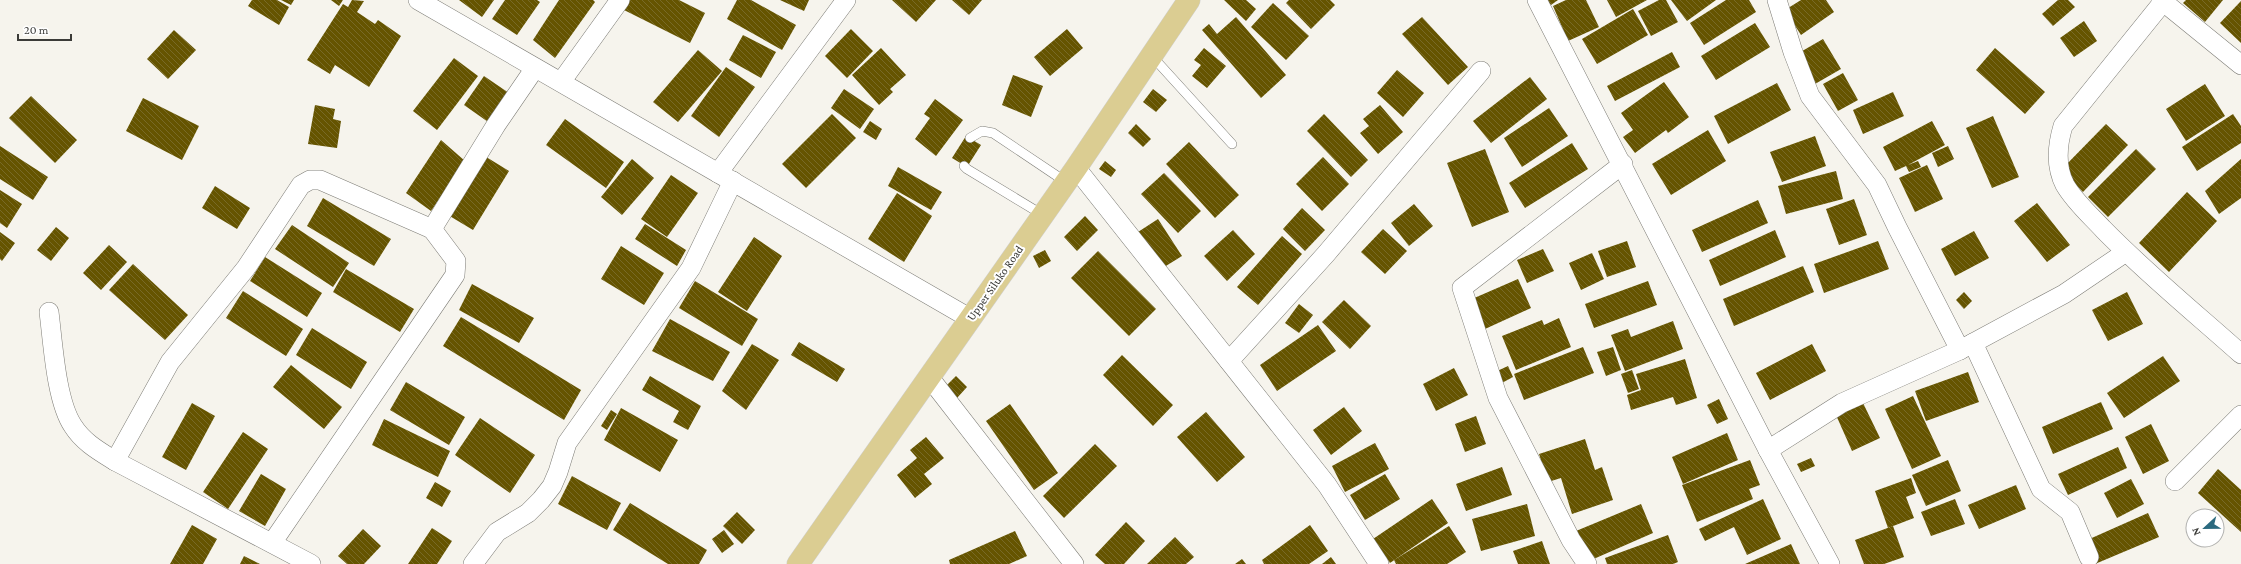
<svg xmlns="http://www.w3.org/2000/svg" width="2241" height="564" font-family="'Crimson Pro',serif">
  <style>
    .building { fill: url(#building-back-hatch) }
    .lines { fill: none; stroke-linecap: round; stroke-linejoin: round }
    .lane-casing { stroke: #7d7c76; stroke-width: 10 }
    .street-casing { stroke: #7d7c76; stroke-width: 20 }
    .primary-casing { stroke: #d0d0cf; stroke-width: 23 }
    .lane { stroke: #fff; stroke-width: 9 }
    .street { stroke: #fff; stroke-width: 19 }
    .primary { stroke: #dbcd92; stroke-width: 22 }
    .labels { text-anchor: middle; stroke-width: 4; stroke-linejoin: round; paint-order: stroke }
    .street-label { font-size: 12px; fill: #3b3b38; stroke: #fff }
  </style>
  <defs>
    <pattern id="building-back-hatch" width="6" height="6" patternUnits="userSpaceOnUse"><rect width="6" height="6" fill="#655400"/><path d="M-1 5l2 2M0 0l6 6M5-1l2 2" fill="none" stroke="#786a27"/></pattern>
  </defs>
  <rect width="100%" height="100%" fill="#f6f4ed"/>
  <g class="building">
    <path d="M 252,0 L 277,0 L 289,7 L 279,25 L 248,6 Z"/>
    <path d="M 281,0 L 294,0 L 291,5 Z"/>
    <path d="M 331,0 L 343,0 L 339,6 Z"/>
    <path d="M 352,0 L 364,1 L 357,12 L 375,24 L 378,20 L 401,36 L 369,87 L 335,65 L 330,74 L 307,60 L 343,4 L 348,7 Z"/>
    <path d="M 459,0 L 494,0 L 482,17 Z"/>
    <path d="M 505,0 L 537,0 L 540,2 L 517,35 L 492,19 Z"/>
    <path d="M 559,0 L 593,0 L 595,2 L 555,58 L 533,40 Z"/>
    <path d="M 627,0 L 679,0 L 705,13 L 690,43 L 622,9 Z"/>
    <path d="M 737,0 L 751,0 L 796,25 L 782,50 L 727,19 Z"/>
    <path d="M 780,0 L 809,0 L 804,11 Z"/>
    <path d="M 892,0 L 936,0 L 916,22 Z"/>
    <path d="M 952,0 L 982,0 L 969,15 Z"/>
    <path d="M 1224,0 L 1246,0 L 1256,9 L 1246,21 Z"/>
    <path d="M 1289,0 L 1330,0 L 1335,5 L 1311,29 L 1286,3 Z"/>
    <path d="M 1547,0 L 1558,0 L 1551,5 Z"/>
    <path d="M 1566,0 L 1586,0 L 1599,27 L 1568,41 L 1553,6 Z"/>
    <path d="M 1607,0 L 1647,0 L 1616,17 Z"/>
    <path d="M 1659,0 L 1666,0 L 1678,22 L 1651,36 L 1638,11 Z"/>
    <path d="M 1671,0 L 1716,0 L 1687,21 Z"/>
    <path d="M 1726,0 L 1749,0 L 1756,12 L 1704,45 L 1690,23 Z"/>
    <path d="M 1801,0 L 1826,0 L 1834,12 L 1801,35 L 1785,10 Z"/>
    <path d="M 2058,0 L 2068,0 L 2075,7 L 2053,26 L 2042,14 Z"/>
    <path d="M 2186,0 L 2223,0 L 2205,22 L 2183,3 Z"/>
    <path d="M 2241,1 L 2241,43 L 2220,23 Z"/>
    <path d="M 1273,3 L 1309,36 L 1286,60 L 1251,27 Z"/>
    <path d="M 1633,9 L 1648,35 L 1597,64 L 1582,39 Z"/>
    <path d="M 1236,17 L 1286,75 L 1261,98 L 1202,30 L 1209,24 L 1217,34 Z"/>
    <path d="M 1422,17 L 1468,67 L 1448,85 L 1402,34 Z"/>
    <path d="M 2084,21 L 2097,41 L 2074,57 L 2060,38 Z"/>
    <path d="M 1755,23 L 1770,47 L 1716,80 L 1701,56 Z"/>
    <path d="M 851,29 L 873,51 L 847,78 L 825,56 Z"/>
    <path d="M 1067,29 L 1083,48 L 1050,76 L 1034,57 Z"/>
    <path d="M 174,30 L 196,50 L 168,79 L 147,59 Z"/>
    <path d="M 743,35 L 776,52 L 761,78 L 729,60 Z"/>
    <path d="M 1823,39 L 1841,69 L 1815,84 L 1797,54 Z"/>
    <path d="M 881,48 L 906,75 L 890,89 L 893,92 L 879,105 L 852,75 Z"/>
    <path d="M 1204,48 L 1226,66 L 1207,88 L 1192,76 L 1201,65 L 1194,60 Z"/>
    <path d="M 1995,48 L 2045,92 L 2025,114 L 1976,70 Z"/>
    <path d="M 698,50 L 722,71 L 678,122 L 653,102 Z"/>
    <path d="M 1672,52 L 1680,67 L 1615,101 L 1607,86 Z"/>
    <path d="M 454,58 L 478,76 L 437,130 L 413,111 Z"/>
    <path d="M 726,67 L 755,87 L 719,137 L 691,116 Z"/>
    <path d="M 1397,70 L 1424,93 L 1403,117 L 1377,93 Z"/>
    <path d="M 1843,73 L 1858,100 L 1838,111 L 1823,84 Z"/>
    <path d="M 1013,75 L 1043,86 L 1031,117 L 1002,105 Z"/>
    <path d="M 484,76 L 512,95 L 491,124 L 464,105 Z"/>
    <path d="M 1530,77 L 1547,99 L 1491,143 L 1473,121 Z"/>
    <path d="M 1664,82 L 1689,117 L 1668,133 L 1666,130 L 1635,153 L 1623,137 L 1633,130 L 1621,113 Z"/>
    <path d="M 1777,83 L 1791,110 L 1728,144 L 1714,116 Z"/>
    <path d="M 2205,84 L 2225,116 L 2186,141 L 2166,109 Z"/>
    <path d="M 844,89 L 874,109 L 860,129 L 831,108 Z"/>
    <path d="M 1153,89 L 1167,100 L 1156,112 L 1143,102 Z"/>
    <path d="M 1893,92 L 1904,116 L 1863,134 L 1853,110 Z"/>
    <path d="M 31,96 L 77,140 L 55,163 L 9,118 Z"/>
    <path d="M 143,98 L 199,126 L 182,160 L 126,131 Z"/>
    <path d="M 935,99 L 963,120 L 936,156 L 915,139 L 930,118 L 924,114 Z"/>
    <path d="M 315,105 L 335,109 L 333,119 L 341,121 L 337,148 L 308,144 Z"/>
    <path d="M 1380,105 L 1403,132 L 1378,154 L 1360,133 L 1369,126 L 1363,119 Z"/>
    <path d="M 1549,108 L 1568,136 L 1522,167 L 1504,138 Z"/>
    <path d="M 832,114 L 856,138 L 806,188 L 782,164 Z"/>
    <path d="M 1324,114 L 1368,160 L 1351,177 L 1307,131 Z"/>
    <path d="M 2233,114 L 2241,126 L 2241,143 L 2197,171 L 2182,147 Z"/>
    <path d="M 1993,116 L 2019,177 L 1992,188 L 1966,128 Z"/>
    <path d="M 565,119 L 624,162 L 606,188 L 546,145 Z"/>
    <path d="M 870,121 L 882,129 L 876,140 L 863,132 Z"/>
    <path d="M 1932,121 L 1945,145 L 1908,165 L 1918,161 L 1921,167 L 1909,172 L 1906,166 L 1895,171 L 1883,147 Z"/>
    <path d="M 1136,124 L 1151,139 L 1143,147 L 1128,133 Z"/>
    <path d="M 2106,124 L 2128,145 L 2083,192 L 2061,170 Z"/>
    <path d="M 1708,130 L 1726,161 L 1671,195 L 1652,164 Z"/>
    <path d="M 966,136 L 981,145 L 967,167 L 952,158 Z"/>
    <path d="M 1815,136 L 1826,166 L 1782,182 L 1770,152 Z"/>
    <path d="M 441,140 L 465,161 L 431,211 L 406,193 Z"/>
    <path d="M 1189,142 L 1239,195 L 1215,218 L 1166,164 Z"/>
    <path d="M 1572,143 L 1588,169 L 1525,208 L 1509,183 Z"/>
    <path d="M 0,146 L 48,177 L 33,200 L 0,179 Z"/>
    <path d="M 1948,146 L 1954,159 L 1938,167 L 1932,153 Z"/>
    <path d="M 1485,149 L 1509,212 L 1472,227 L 1447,163 Z"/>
    <path d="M 2136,149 L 2156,169 L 2108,217 L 2088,197 Z"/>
    <path d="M 483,155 L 509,171 L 473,230 L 448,215 Z"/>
    <path d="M 1323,157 L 1349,184 L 1322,211 L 1296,184 Z"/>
    <path d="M 632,159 L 654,178 L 622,215 L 601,197 Z"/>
    <path d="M 2241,159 L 2241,198 L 2219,214 L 2205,191 Z"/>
    <path d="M 1105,161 L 1116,170 L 1111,177 L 1099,169 Z"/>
    <path d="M 1927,165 L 1943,199 L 1915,212 L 1899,178 Z"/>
    <path d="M 898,167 L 942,192 L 931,210 L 888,186 Z"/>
    <path d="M 1836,171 L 1843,199 L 1786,214 L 1778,186 Z"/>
    <path d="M 1164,173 L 1201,211 L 1178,233 L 1141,194 Z"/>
    <path d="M 671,175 L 698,193 L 667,237 L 641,219 Z"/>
    <path d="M 215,186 L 250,208 L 237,229 L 202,208 Z"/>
    <path d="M 0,190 L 22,204 L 7,228 L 0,223 Z"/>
    <path d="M 2187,192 L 2217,221 L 2169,272 L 2139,243 Z"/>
    <path d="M 897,193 L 932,216 L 904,262 L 868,239 Z"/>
    <path d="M 323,198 L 391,239 L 374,266 L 307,226 Z"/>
    <path d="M 1854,199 L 1867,235 L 1839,245 L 1826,209 Z"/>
    <path d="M 1758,200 L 1768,223 L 1702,252 L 1692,230 Z"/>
    <path d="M 2037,203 L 2070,245 L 2047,262 L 2014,221 Z"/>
    <path d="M 1414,204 L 1433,226 L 1409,246 L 1391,223 Z"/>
    <path d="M 1302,208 L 1325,230 L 1305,251 L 1283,229 Z"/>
    <path d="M 1085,216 L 1098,230 L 1077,251 L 1064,237 Z"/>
    <path d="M 1158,219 L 1182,256 L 1161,269 L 1138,232 Z"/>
    <path d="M 645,224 L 686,250 L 677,266 L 635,239 Z"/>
    <path d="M 292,225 L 349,263 L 333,287 L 275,249 Z"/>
    <path d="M 56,227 L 69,238 L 51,261 L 37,250 Z"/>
    <path d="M 1383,229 L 1407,251 L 1385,274 L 1361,252 Z"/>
    <path d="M 1233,230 L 1255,254 L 1227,281 L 1204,256 Z"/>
    <path d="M 1775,230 L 1786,257 L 1720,286 L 1709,260 Z"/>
    <path d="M 1974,231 L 1989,258 L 1955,276 L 1941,249 Z"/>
    <path d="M 0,232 L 15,243 L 2,261 L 0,259 Z"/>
    <path d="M 1282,236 L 1302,254 L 1258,305 L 1237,287 Z"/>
    <path d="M 754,237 L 782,256 L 747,311 L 718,292 Z"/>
    <path d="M 1627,241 L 1636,267 L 1607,277 L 1598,251 Z"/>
    <path d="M 1878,241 L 1889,269 L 1824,293 L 1814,264 Z"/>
    <path d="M 109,245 L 127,262 L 101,290 L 83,273 Z"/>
    <path d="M 621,246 L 664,273 L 644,305 L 601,279 Z"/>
    <path d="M 1543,249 L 1554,271 L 1527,283 L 1517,260 Z"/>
    <path d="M 1045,250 L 1051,261 L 1039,268 L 1033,256 Z"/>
    <path d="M 1098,251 L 1156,309 L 1129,336 L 1071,278 Z"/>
    <path d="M 1592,253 L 1604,279 L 1581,290 L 1569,263 Z"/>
    <path d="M 265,257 L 322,293 L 307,317 L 250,281 Z"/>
    <path d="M 133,264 L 188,315 L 165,340 L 109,290 Z"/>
    <path d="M 1803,266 L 1814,292 L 1734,326 L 1723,299 Z"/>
    <path d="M 346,269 L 414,309 L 400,332 L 333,292 Z"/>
    <path d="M 1518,279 L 1531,308 L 1485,329 L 1472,299 Z"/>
    <path d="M 695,281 L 758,319 L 742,346 L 679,308 Z"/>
    <path d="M 1648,281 L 1657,305 L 1594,328 L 1585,304 Z"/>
    <path d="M 472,284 L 534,318 L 519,343 L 459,310 Z"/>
    <path d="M 243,291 L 303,329 L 286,356 L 226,318 Z"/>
    <path d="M 1964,292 L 1972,301 L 1964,309 L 1956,300 Z"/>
    <path d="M 2127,292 L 2143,324 L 2108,341 L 2092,310 Z"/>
    <path d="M 1344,300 L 1371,326 L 1350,349 L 1322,322 Z"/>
    <path d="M 1299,304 L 1313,315 L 1299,333 L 1285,323 Z"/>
    <path d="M 461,317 L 581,390 L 564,420 L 443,346 Z"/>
    <path d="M 1559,318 L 1571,347 L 1516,370 L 1502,336 L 1542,320 L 1544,325 Z"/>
    <path d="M 670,319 L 730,352 L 713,381 L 652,351 Z"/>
    <path d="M 1673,321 L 1683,349 L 1625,371 L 1611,335 L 1628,329 L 1631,337 Z"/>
    <path d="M 1318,325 L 1336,351 L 1277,391 L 1260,365 Z"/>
    <path d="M 312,328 L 367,362 L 351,389 L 296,355 Z"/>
    <path d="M 799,342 L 845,369 L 837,382 L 791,355 Z"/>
    <path d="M 752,344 L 779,360 L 746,410 L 722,391 Z"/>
    <path d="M 1812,344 L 1826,371 L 1770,400 L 1756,373 Z"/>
    <path d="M 1583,347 L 1594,373 L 1524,400 L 1514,374 Z"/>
    <path d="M 1613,347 L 1621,370 L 1606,376 L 1597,352 Z"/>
    <path d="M 1122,355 L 1173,405 L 1153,426 L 1103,375 Z"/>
    <path d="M 2163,356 L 2180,381 L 2124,418 L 2107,393 Z"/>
    <path d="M 1685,359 L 1697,398 L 1676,405 L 1673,397 L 1631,410 L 1627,395 L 1641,390 L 1636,374 Z"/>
    <path d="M 291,365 L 342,407 L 324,429 L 273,387 Z"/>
    <path d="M 1508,366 L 1513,377 L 1500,384 L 1495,372 Z"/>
    <path d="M 1454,368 L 1468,395 L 1436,411 L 1423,384 Z"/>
    <path d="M 1632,370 L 1639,389 L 1628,393 L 1621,374 Z"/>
    <path d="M 1968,372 L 1979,402 L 1926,421 L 1915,391 Z"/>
    <path d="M 650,376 L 701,406 L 688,430 L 673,422 L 679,411 L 642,390 Z"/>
    <path d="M 956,376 L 967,387 L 957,398 L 945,387 Z"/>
    <path d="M 406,382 L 465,417 L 449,445 L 390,410 Z"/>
    <path d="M 1913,396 L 1941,456 L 1912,469 L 1885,409 Z"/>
    <path d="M 1719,399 L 1728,419 L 1717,424 L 1707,405 Z"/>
    <path d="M 2101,402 L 2113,429 L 2053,454 L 2042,427 Z"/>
    <path d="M 192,403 L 215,416 L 186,470 L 162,457 Z"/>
    <path d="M 1863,403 L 1880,438 L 1852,451 L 1836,415 Z"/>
    <path d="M 1010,404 L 1058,473 L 1034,490 L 986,421 Z"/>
    <path d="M 1344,407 L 1362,431 L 1331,455 L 1313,430 Z"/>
    <path d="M 621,408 L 678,440 L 660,472 L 604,440 Z"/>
    <path d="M 611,410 L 617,414 L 607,430 L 601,426 Z"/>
    <path d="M 1206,412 L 1245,457 L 1217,482 L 1177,437 Z"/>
    <path d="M 1476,416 L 1486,444 L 1465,452 L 1455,424 Z"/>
    <path d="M 480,418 L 535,455 L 510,493 L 455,455 Z"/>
    <path d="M 384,419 L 450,451 L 438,477 L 372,445 Z"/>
    <path d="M 2151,424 L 2169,461 L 2143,474 L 2125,437 Z"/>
    <path d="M 243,432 L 268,449 L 228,509 L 203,492 Z"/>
    <path d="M 1727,433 L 1738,460 L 1683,484 L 1672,457 Z"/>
    <path d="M 926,437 L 944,458 L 924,474 L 932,484 L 915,498 L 897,475 L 917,458 L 910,450 Z"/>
    <path d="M 1585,439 L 1595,470 L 1602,467 L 1613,500 L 1572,514 L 1561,478 L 1548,482 L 1539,454 Z"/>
    <path d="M 1375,443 L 1389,469 L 1345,492 L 1332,466 Z"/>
    <path d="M 1095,444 L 1117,466 L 1064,518 L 1043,496 Z"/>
    <path d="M 2118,447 L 2127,468 L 2068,495 L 2058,474 Z"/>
    <path d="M 1811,458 L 1815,466 L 1801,472 L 1797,464 Z"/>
    <path d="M 1750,460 L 1760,485 L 1749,489 L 1753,499 L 1697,522 L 1682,485 Z"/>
    <path d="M 1948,460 L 1961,491 L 1926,506 L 1912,475 Z"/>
    <path d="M 1502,467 L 1512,495 L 1466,511 L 1456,484 Z"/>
    <path d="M 2218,469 L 2241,490 L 2241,532 L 2198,493 Z"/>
    <path d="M 261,474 L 286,489 L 265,526 L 239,511 Z"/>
    <path d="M 1385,474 L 1400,499 L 1365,520 L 1350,495 Z"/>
    <path d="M 572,476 L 621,503 L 607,530 L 558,504 Z"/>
    <path d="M 1911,478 L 1916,493 L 1906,497 L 1914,518 L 1888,528 L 1875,491 Z"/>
    <path d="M 2131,479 L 2144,504 L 2117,518 L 2104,493 Z"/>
    <path d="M 435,482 L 451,491 L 442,507 L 426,498 Z"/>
    <path d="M 2016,485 L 2026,509 L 1979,529 L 1968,505 Z"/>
    <path d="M 1432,499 L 1448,523 L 1390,563 L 1373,539 Z"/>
    <path d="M 1763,499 L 1781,539 L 1747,555 L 1734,527 L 1705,541 L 1699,529 Z"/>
    <path d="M 1955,499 L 1965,524 L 1931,536 L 1921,512 Z"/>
    <path d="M 630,503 L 707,550 L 699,564 L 668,564 L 613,530 Z"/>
    <path d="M 1527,504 L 1535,536 L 1481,551 L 1472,519 Z"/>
    <path d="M 1641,504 L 1653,533 L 1589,561 L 1576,531 Z"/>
    <path d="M 737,512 L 755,530 L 742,544 L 723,526 Z"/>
    <path d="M 2148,513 L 2159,537 L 2095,564 L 2085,541 Z"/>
    <path d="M 1126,522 L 1145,541 L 1124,564 L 1105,564 L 1095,555 Z"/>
    <path d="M 192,525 L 217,539 L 203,564 L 170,564 Z"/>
    <path d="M 1310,525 L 1328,551 L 1309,564 L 1264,564 L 1262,560 Z"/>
    <path d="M 1449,526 L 1466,552 L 1447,564 L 1396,564 L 1394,560 Z"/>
    <path d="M 1893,526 L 1904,557 L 1884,564 L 1864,564 L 1855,540 Z"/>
    <path d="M 432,528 L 452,541 L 437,564 L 408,564 Z"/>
    <path d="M 363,529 L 381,546 L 364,564 L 347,564 L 338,556 Z"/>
    <path d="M 724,530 L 734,544 L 722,553 L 712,539 Z"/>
    <path d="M 1015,531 L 1027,556 L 1009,564 L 950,564 L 949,560 Z"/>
    <path d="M 1668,535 L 1678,562 L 1673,564 L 1607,564 L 1605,558 Z"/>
    <path d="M 1175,537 L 1194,557 L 1186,564 L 1147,564 Z"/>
    <path d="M 1542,541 L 1550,564 L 1518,564 L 1513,551 Z"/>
    <path d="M 1791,544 L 1800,564 L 1745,564 Z"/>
    <path d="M 244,556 L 260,564 L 240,564 Z"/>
    <path d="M 1331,557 L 1336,564 L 1322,564 Z"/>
    <path d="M 1242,559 L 1246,564 L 1235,564 Z"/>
  </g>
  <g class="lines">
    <g class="lane-casing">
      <g id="lane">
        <path d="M 1151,55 L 1232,144"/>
        <path d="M 970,138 L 982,131 L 993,133 L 1066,182"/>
        <path d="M 964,166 L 967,169 L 1043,215"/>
      </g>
    </g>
    <g class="street-casing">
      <g id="street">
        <path d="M 418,0 L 971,319"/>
        <path d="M 1537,0 L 1768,450 L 1830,564"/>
        <path d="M 1777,0 L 1793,52 L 1810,96 L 1877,185 L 1897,227 L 1960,350"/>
        <path d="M 2161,0 L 2241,65"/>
        <path d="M 2163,2 L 2063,126 C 2057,146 2055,166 2065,185 C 2075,202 2090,215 2103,229 C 2146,273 2195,313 2241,354"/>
        <path d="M 561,82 L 620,0"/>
        <path d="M 1076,168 L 1327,485 L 1379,564"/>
        <path d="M 718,173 L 846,0"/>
        <path d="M 49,312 C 53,343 56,401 73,426 C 83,442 99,451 115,461 L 311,564"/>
        <path d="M 1973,343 L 2041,489 L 2070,512 L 2089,557"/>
        <path d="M 1229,361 L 1326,254 L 1481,71"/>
        <path d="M 929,377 L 1074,564"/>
        <path d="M 1768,450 L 1842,403 L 1960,350 L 2064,294 L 2126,252"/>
        <path d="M 115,461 L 170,362 L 246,268 L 301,185 L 310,180 L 320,180 L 432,229 L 496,125 L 535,68"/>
        <path d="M 2175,481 L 2241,415"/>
        <path d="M 272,543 L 455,275 L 456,261 L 432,229"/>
        <path d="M 473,564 L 497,532 L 528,513 L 541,500 L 552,486 L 558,472 L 567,443 L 691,268 L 733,181"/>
        <path d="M 1587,564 L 1571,540 L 1498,398 L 1462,288 L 1623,164"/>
      </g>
    </g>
    <g class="primary-casing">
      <path id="primary" d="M 798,564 L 1076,168 L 1189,0"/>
    </g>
    <use href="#lane" class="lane"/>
    <use href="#street" class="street"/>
    <use href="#primary" class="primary"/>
  </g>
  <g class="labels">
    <g class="street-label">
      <text transform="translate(995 283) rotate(-55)" y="4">Upper Siluko Road</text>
    </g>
  </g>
  <g transform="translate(2205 528) rotate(248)"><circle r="19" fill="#ffffff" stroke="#b1b1af"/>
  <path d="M0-3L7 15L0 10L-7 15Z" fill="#2b6a7f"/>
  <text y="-6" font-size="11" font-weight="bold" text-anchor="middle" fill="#3b3b38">N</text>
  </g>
  <path d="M18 34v6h53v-6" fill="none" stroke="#3b3b38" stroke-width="2"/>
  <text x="24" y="34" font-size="12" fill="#3b3b38" stroke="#ffffff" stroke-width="3" paint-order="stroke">20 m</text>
</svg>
